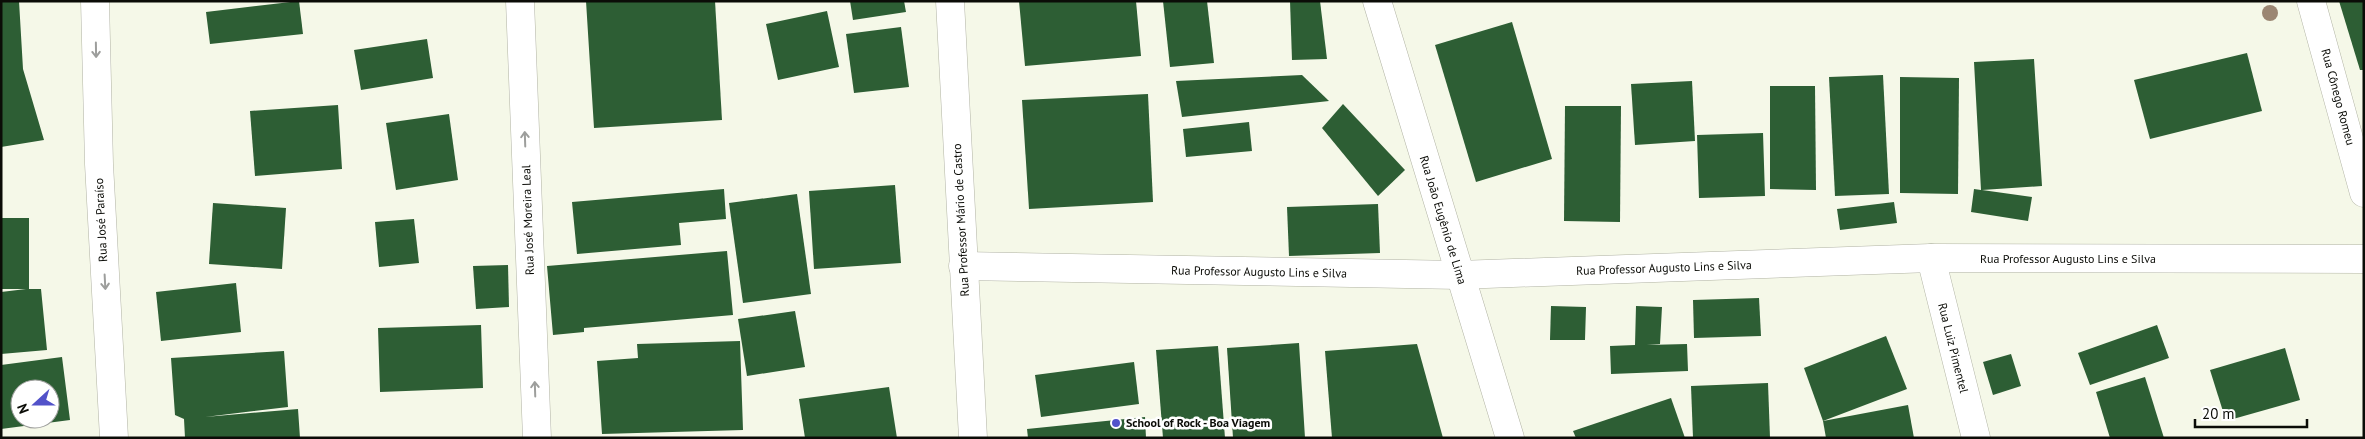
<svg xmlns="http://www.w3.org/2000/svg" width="2365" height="439" font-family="'PT Sans',sans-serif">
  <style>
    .building { fill: #2d5e34; fill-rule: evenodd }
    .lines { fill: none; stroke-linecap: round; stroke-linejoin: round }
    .minor-casing { stroke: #b1b3a4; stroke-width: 29 }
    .minor { stroke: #fff; stroke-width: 28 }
    .tree { fill: #9b8672 }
    .oneway { stroke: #9d9e9c }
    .poi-dot { fill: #5252c9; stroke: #fff; stroke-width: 2 }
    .labels { text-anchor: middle; stroke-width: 5; stroke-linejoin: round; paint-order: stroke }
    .street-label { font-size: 12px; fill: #0b0c07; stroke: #fff }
    .poi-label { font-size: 12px; font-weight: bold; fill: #0b0c07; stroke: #fff; text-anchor: start }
  </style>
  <rect width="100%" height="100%" fill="#f5f8e8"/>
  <g class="building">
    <path d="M 1,1 L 19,1 L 23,69 L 44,140 L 1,147 Z"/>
    <path d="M 299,1 L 303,34 L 210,44 L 206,12 Z"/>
    <path d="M 586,1 L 715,1 L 722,120 L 594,128 Z"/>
    <path d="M 850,1 L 904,1 L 906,12 L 853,20 Z"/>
    <path d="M 1019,1 L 1136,1 L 1141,56 L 1025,66 Z"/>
    <path d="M 1163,1 L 1207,1 L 1214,63 L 1170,67 Z"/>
    <path d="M 1290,1 L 1320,1 L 1327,59 L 1292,60 Z"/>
    <path d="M 2339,1 L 2364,1 L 2364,70 L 2360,70 Z"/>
    <path d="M 827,11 L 839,67 L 778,80 L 766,24 Z"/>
    <path d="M 1512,22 L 1552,159 L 1476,182 L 1435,45 Z"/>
    <path d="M 901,27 L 909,87 L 854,93 L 846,34 Z"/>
    <path d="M 427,39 L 433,78 L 361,90 L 354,50 Z"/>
    <path d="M 2247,53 L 2262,111 L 2150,139 L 2134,80 Z"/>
    <path d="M 2034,59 L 2042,186 L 1982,190 L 2032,197 L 2028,221 L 1971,212 L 1974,189 L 1981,190 L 1974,62 Z"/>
    <path d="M 1302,75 L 1329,101 L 1182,117 L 1176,81 Z"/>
    <path d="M 1883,75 L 1889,194 L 1835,196 L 1829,77 Z"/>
    <path d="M 1900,77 L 1959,78 L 1958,194 L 1900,193 Z"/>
    <path d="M 1692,81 L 1695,141 L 1635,145 L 1631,84 Z"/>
    <path d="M 1770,86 L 1815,86 L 1816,190 L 1770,189 Z"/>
    <path d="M 1148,94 L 1153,202 L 1029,209 L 1022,100 Z"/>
    <path d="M 1343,104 L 1405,170 L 1378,196 L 1322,128 Z"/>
    <path d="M 338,105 L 342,169 L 255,176 L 250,111 Z"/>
    <path d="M 1565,106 L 1621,106 L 1620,222 L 1564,221 Z"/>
    <path d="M 449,114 L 458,180 L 396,190 L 386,123 Z"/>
    <path d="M 1249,122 L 1252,151 L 1186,157 L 1183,129 Z"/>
    <path d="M 1763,133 L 1765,196 L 1699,198 L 1697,135 Z"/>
    <path d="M 895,185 L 901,263 L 814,269 L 809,191 Z"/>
    <path d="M 724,189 L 726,219 L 679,223 L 681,245 L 577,254 L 572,202 Z"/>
    <path d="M 797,194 L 811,294 L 743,303 L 729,203 Z"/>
    <path d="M 1894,202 L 1897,223 L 1840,230 L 1837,209 Z"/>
    <path d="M 213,203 L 286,208 L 282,269 L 209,264 Z"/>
    <path d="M 1378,204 L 1380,253 L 1289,256 L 1287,207 Z"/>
    <path d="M 1,218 L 29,218 L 29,289 L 41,289 L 47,350 L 1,354 L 1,292 L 26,289 L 1,289 Z"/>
    <path d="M 414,219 L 419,263 L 379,267 L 375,222 Z"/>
    <path d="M 727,251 L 733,315 L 584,328 L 584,332 L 553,335 L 547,266 Z"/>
    <path d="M 508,265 L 509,307 L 476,309 L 473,266 Z"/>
    <path d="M 236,283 L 241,332 L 161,341 L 156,292 Z"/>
    <path d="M 1759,298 L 1761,336 L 1694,338 L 1693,300 Z"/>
    <path d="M 1551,306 L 1586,307 L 1585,340 L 1550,340 Z"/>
    <path d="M 1636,306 L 1662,307 L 1660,344 L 1647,345 L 1687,344 L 1688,371 L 1611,374 L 1610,346 L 1635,345 Z"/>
    <path d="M 795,311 L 805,367 L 747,376 L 738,319 Z"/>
    <path d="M 481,325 L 483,388 L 380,392 L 378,328 Z"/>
    <path d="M 2157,325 L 2169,358 L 2090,385 L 2078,353 Z"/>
    <path d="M 1886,336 L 1907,389 L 1823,421 L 1804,368 Z"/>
    <path d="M 740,341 L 743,430 L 602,434 L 597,361 L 638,358 L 637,344 Z"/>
    <path d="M 1299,343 L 1305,438 L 1233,438 L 1227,348 Z"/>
    <path d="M 1417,344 L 1443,438 L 1332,438 L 1325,351 Z"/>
    <path d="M 1218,346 L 1225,438 L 1163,438 L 1156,350 Z"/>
    <path d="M 2285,348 L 2300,400 L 2226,421 L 2210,370 Z"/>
    <path d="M 284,351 L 288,407 L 205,417 L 298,409 L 300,438 L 185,438 L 184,419 L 175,415 L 171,358 Z"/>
    <path d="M 2011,354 L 2021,386 L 1993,395 L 1983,362 Z"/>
    <path d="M 62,357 L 70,420 L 1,429 L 1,365 ZM 20,389 L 50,389 L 50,419 L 20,419 Z"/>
    <path d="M 1134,362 L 1139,404 L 1041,417 L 1035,375 Z"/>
    <path d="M 2145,377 L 2164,438 L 2110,438 L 2096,392 Z"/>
    <path d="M 1768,383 L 1770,438 L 1693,438 L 1691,386 Z"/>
    <path d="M 889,387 L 897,438 L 805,438 L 799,399 Z"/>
    <path d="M 1671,398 L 1685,438 L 1576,438 L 1573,431 Z"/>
    <path d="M 1908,405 L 1914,438 L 1826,438 L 1823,421 Z"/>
    <path d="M 1145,417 L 1146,438 L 1028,438 L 1027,429 Z"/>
  </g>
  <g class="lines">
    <g class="minor-casing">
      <g id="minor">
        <path d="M 95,1 L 99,164 L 114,438"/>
        <path d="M 520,1 L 537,438"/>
        <path d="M 950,1 L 973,438"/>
        <path d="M 1377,1 L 1510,438"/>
        <path d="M 2311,1 L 2364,193"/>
        <path d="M 1931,258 L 1976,438"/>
        <path d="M 963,266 L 1459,275 L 1931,258 L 2364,259"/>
      </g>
    </g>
    <use href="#minor" class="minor"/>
  </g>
  <circle class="tree" cx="2270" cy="13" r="8"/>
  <defs><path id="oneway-shaft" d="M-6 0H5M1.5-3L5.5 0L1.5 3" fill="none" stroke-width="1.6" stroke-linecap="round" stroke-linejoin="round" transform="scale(1.25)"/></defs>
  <g class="oneway">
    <use href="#oneway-shaft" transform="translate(96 50) rotate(89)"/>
    <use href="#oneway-shaft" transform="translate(525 139) rotate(-92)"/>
    <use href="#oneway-shaft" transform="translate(105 282) rotate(87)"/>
    <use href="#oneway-shaft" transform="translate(535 389) rotate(-92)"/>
  </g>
  <circle class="poi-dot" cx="1116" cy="423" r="5"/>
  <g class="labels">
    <g class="street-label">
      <text transform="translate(2338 97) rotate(75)" y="4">Rua Cônego Romeu</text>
      <text transform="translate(101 220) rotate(-93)" y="4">Rua José Paraíso</text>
      <text transform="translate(528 220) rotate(-92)" y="4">Rua José Moreira Leal</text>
      <text transform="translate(961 220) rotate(-93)" y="4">Rua Professor Mário de Castro</text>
      <text transform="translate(1443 220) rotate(73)" y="4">Rua João Eugênio de Lima</text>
      <text x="2068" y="263">Rua Professor Augusto Lins e Silva</text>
      <text transform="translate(1664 268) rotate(-2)" y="4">Rua Professor Augusto Lins e Silva</text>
      <text transform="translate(1259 272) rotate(1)" y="4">Rua Professor Augusto Lins e Silva</text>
      <text transform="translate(1953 348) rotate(76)" y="4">Rua Luiz Pimentel</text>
    </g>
    <g class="poi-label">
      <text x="1126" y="427">School of Rock - Boa Viagem</text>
    </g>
  </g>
  <rect width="2365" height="439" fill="none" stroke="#0b0c07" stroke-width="5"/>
  <g transform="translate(35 404) rotate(249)"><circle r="24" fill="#ffffff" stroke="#9d9e9c"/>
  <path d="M0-4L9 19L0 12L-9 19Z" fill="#5252c9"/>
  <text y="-8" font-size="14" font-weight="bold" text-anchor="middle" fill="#0b0c07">N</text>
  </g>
  <path d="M2195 419v8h112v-8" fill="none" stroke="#0b0c07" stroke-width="2.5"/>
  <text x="2202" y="419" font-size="15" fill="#0b0c07" stroke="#ffffff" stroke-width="4" paint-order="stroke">20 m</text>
</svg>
